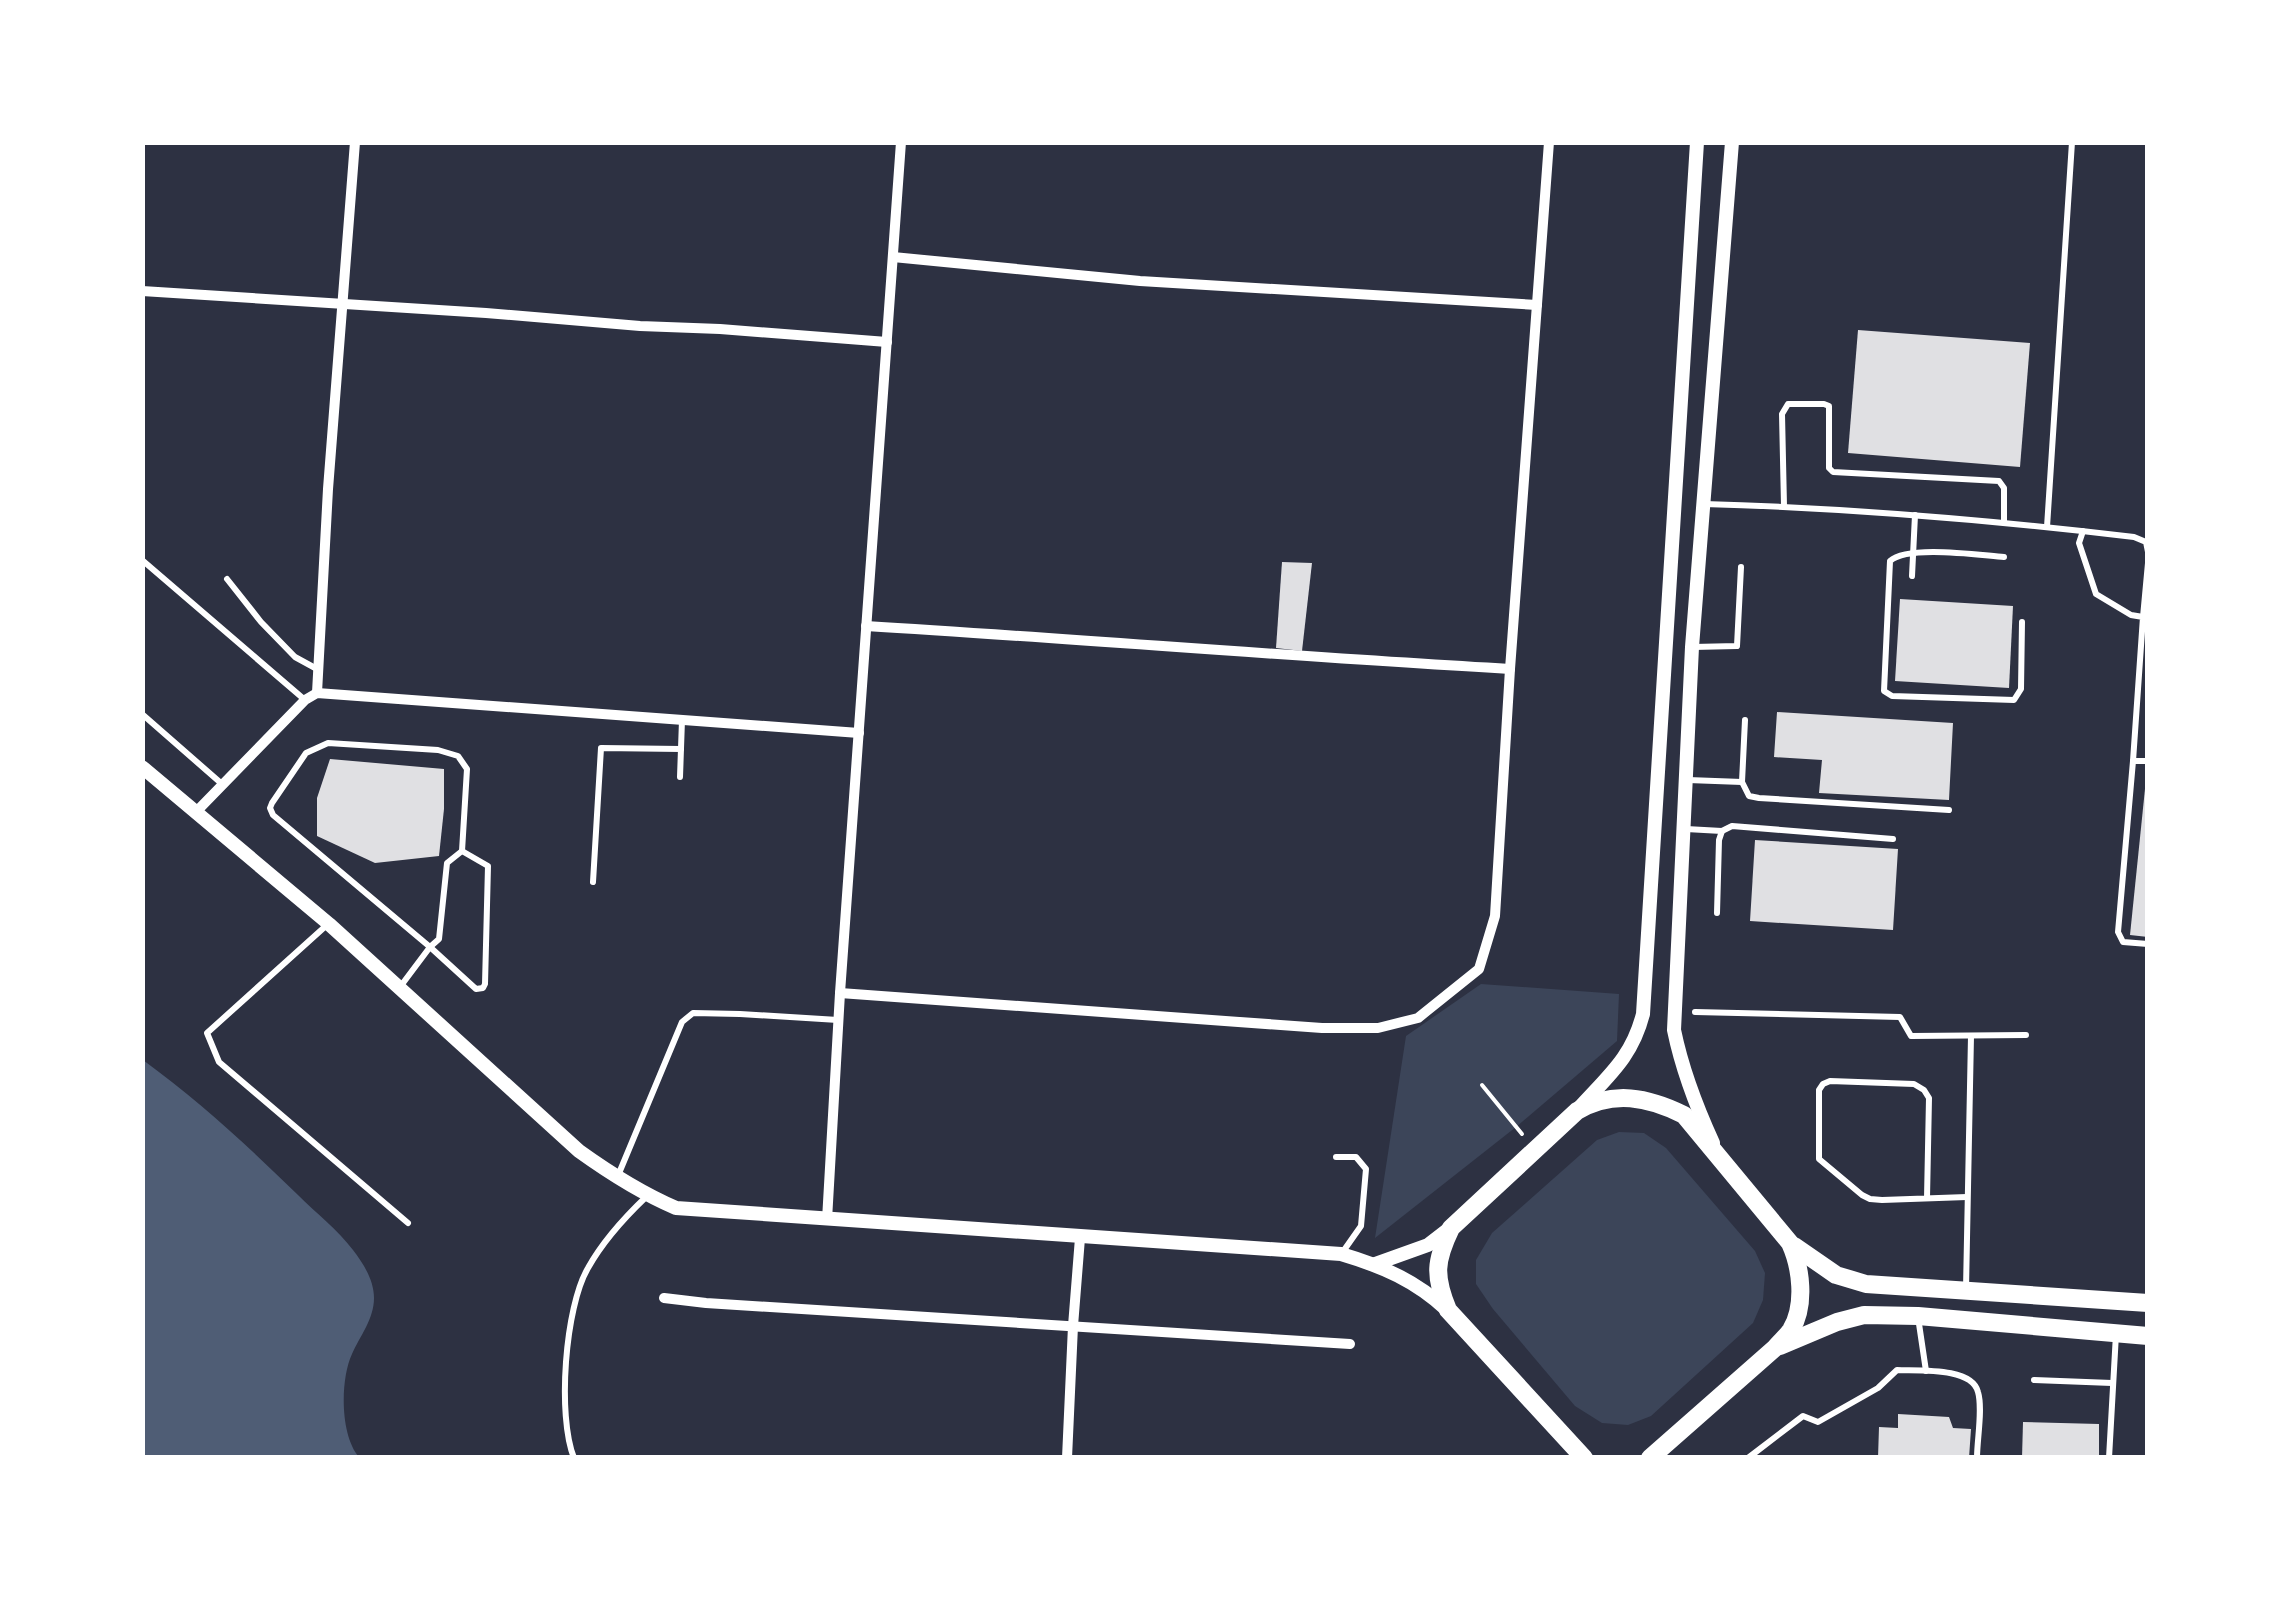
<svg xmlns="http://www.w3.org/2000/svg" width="2290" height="1600" font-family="'Crimson Pro',serif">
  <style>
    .green { fill: #3c4559 }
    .water { fill: #4f5d75 }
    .building { fill: #e0e0e3 }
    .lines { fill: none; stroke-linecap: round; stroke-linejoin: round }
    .path { stroke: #fff; stroke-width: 4 }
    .service { stroke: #fff; stroke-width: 6 }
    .minor { stroke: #fff; stroke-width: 10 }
    .tertiary { stroke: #fff; stroke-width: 14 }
    .secondary { stroke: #fff; stroke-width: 18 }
  </style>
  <rect width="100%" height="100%" fill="#2d3142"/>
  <g class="green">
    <path d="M 1481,984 L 1619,994 L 1617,1041 L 1516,1127 L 1375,1238 L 1406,1036 Z"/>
    <path d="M 1619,1132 L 1644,1133 L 1666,1148 L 1755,1251 L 1765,1273 L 1763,1300 L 1753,1323 L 1651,1416 L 1628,1425 L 1602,1423 L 1575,1406 L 1493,1309 L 1476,1284 L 1476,1260 L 1492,1233 L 1597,1140 Z"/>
  </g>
  <path class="water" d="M 143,1060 C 199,1101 249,1147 298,1195 C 316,1213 338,1230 353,1250 C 363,1263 374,1280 374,1298 C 374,1319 360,1336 352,1354 C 340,1380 340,1435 359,1457 L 143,1457 Z"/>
  <g class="building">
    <path d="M 1858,330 L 2030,343 L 2020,467 L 1848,453 Z"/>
    <path d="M 1282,562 L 1312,563 L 1302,651 L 1276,648 Z"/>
    <path d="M 1900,599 L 2013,606 L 2009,688 L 1895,681 Z"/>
    <path d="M 1777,712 L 1953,723 L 1949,800 L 1819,793 L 1822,760 L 1774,757 Z"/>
    <path d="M 330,759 L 444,769 L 444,809 L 439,856 L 375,863 L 317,836 L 317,798 Z"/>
    <path d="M 2145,789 L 2148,789 L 2148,937 L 2130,935 Z"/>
    <path d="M 1755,840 L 1898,849 L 1893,930 L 1750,921 Z"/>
    <path d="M 1898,1414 L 1949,1417 L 1953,1428 L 1971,1429 L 1969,1458 L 1878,1458 L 1879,1427 L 1898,1428 Z"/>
    <path d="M 2023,1422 L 2099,1424 L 2099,1458 L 2022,1458 Z"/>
  </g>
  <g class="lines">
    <path class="path" d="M 1482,1085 L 1522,1134"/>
    <g class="service">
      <path d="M 1704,504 C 1848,508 1991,520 2134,537 L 2146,542 L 2148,552"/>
      <path d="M 1784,506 L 1782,414 L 1788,404 L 1824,404 L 1829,406 L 1829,468 L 1833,472 L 1999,481 L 2004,488 L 2004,522"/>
      <path d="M 2047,527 L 2072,142"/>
      <path d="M 2083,531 L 2079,543 L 2096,594 L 2131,615 L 2143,617 L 2133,761 L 2118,932 L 2123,942 L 2148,944"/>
      <path d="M 2004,557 C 1977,555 1908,545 1890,561 L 1884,691 L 1892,696 L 2014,700 L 2021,689 L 2022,622"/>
      <path d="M 142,560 L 305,700"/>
      <path d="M 1912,576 L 1915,515"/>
      <path d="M 227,579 L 261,622 L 295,657 L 317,669"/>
      <path d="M 2143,617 L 2148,563"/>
      <path d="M 1693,647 L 1737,646 L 1741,567"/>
      <path d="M 142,714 L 222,784"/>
      <path d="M 1745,720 L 1742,782 L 1749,796 L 1759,798 L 1949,810"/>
      <path d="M 328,743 L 438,750 L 458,756 L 467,769 L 462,851 L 447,863 L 439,939 L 430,947 L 273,815 L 270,808 L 272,803 L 306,753 Z"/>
      <path d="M 2133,761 L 2148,761"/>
      <path d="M 680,777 L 682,720"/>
      <path d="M 1688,780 L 1742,782"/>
      <path d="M 1686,829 L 1722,831 L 1732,826 L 1893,839"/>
      <path d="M 593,882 L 601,748 L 681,749"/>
      <path d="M 1717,913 L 1719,840 L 1722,831"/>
      <path d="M 328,924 L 207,1033 L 219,1062 L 408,1223"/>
      <path d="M 400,987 L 430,947 L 476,989 L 483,988 L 485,984 L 488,866 L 462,851"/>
      <path d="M 1695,1012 L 1900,1017 L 1911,1036 L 2026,1035"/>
      <path d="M 1336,1157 L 1356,1157 L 1366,1169 L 1361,1226 L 1342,1253"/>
      <path d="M 617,1178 L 682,1022 L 693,1013 L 740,1014 L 838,1020"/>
      <path d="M 1927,1198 L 1929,1098 L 1924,1090 L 1914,1084 L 1830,1081 L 1823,1084 L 1819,1090 L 1819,1159 L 1862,1195 L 1870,1199 L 1882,1200 L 1967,1197"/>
      <path d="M 1966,1289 L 1971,1036"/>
      <path d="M 1918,1317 L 1926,1371"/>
      <path d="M 2034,1380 L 2112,1383"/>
      <path d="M 574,1458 C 557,1416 565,1307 588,1268 C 603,1241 624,1218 646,1197"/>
      <path d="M 1748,1458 L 1803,1416 L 1818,1422 L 1878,1388 L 1897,1370 C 1919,1371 1972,1367 1978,1392 C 1983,1409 1977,1439 1977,1458"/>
      <path d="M 2109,1458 L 2116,1334"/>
    </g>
    <g class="minor">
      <path d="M 893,257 L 1140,281 L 1537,305"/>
      <path d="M 142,291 L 486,313 L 640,326 L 720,329 L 887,342"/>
      <path d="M 866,626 C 1081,639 1295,657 1510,669"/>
      <path d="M 317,693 L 328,489 L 355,142"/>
      <path d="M 195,813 L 305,700 L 317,693 L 859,733"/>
      <path d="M 840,993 L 1322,1028 L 1378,1028 L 1418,1018 L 1479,969 L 1495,916 L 1510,669 L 1549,142"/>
      <path d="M 827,1220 L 840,993 L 901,142"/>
      <path d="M 664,1298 L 706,1303 L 1350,1344"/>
      <path d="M 1067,1458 L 1073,1326 L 1080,1238"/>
    </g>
    <g class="tertiary">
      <path d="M 142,767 L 329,924 L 579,1151 C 611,1174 641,1193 676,1208 L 1341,1254 C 1382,1266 1416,1281 1447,1310"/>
      <path d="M 1580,1107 C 1609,1075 1632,1057 1643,1014 L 1697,142"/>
      <path d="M 1713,1143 C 1696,1106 1682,1069 1674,1030 L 1692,647 L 1732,142"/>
      <path d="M 1375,1264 L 1428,1245 L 1450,1228"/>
    </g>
    <g class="secondary">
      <path d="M 1794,1246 L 1836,1275 L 1866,1284 L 2148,1303"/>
      <path d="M 1780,1346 L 1837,1322 L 1864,1315 L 1918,1316 L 2148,1336"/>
      <path d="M 1584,1458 L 1448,1310 C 1434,1276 1435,1261 1451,1228 L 1577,1111 C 1613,1090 1648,1097 1684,1115 L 1790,1243 C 1801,1267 1806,1305 1791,1330 C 1787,1336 1780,1342 1775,1348 L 1650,1458"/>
    </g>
  </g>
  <rect width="2290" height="1600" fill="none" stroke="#ffffff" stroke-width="290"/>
</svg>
